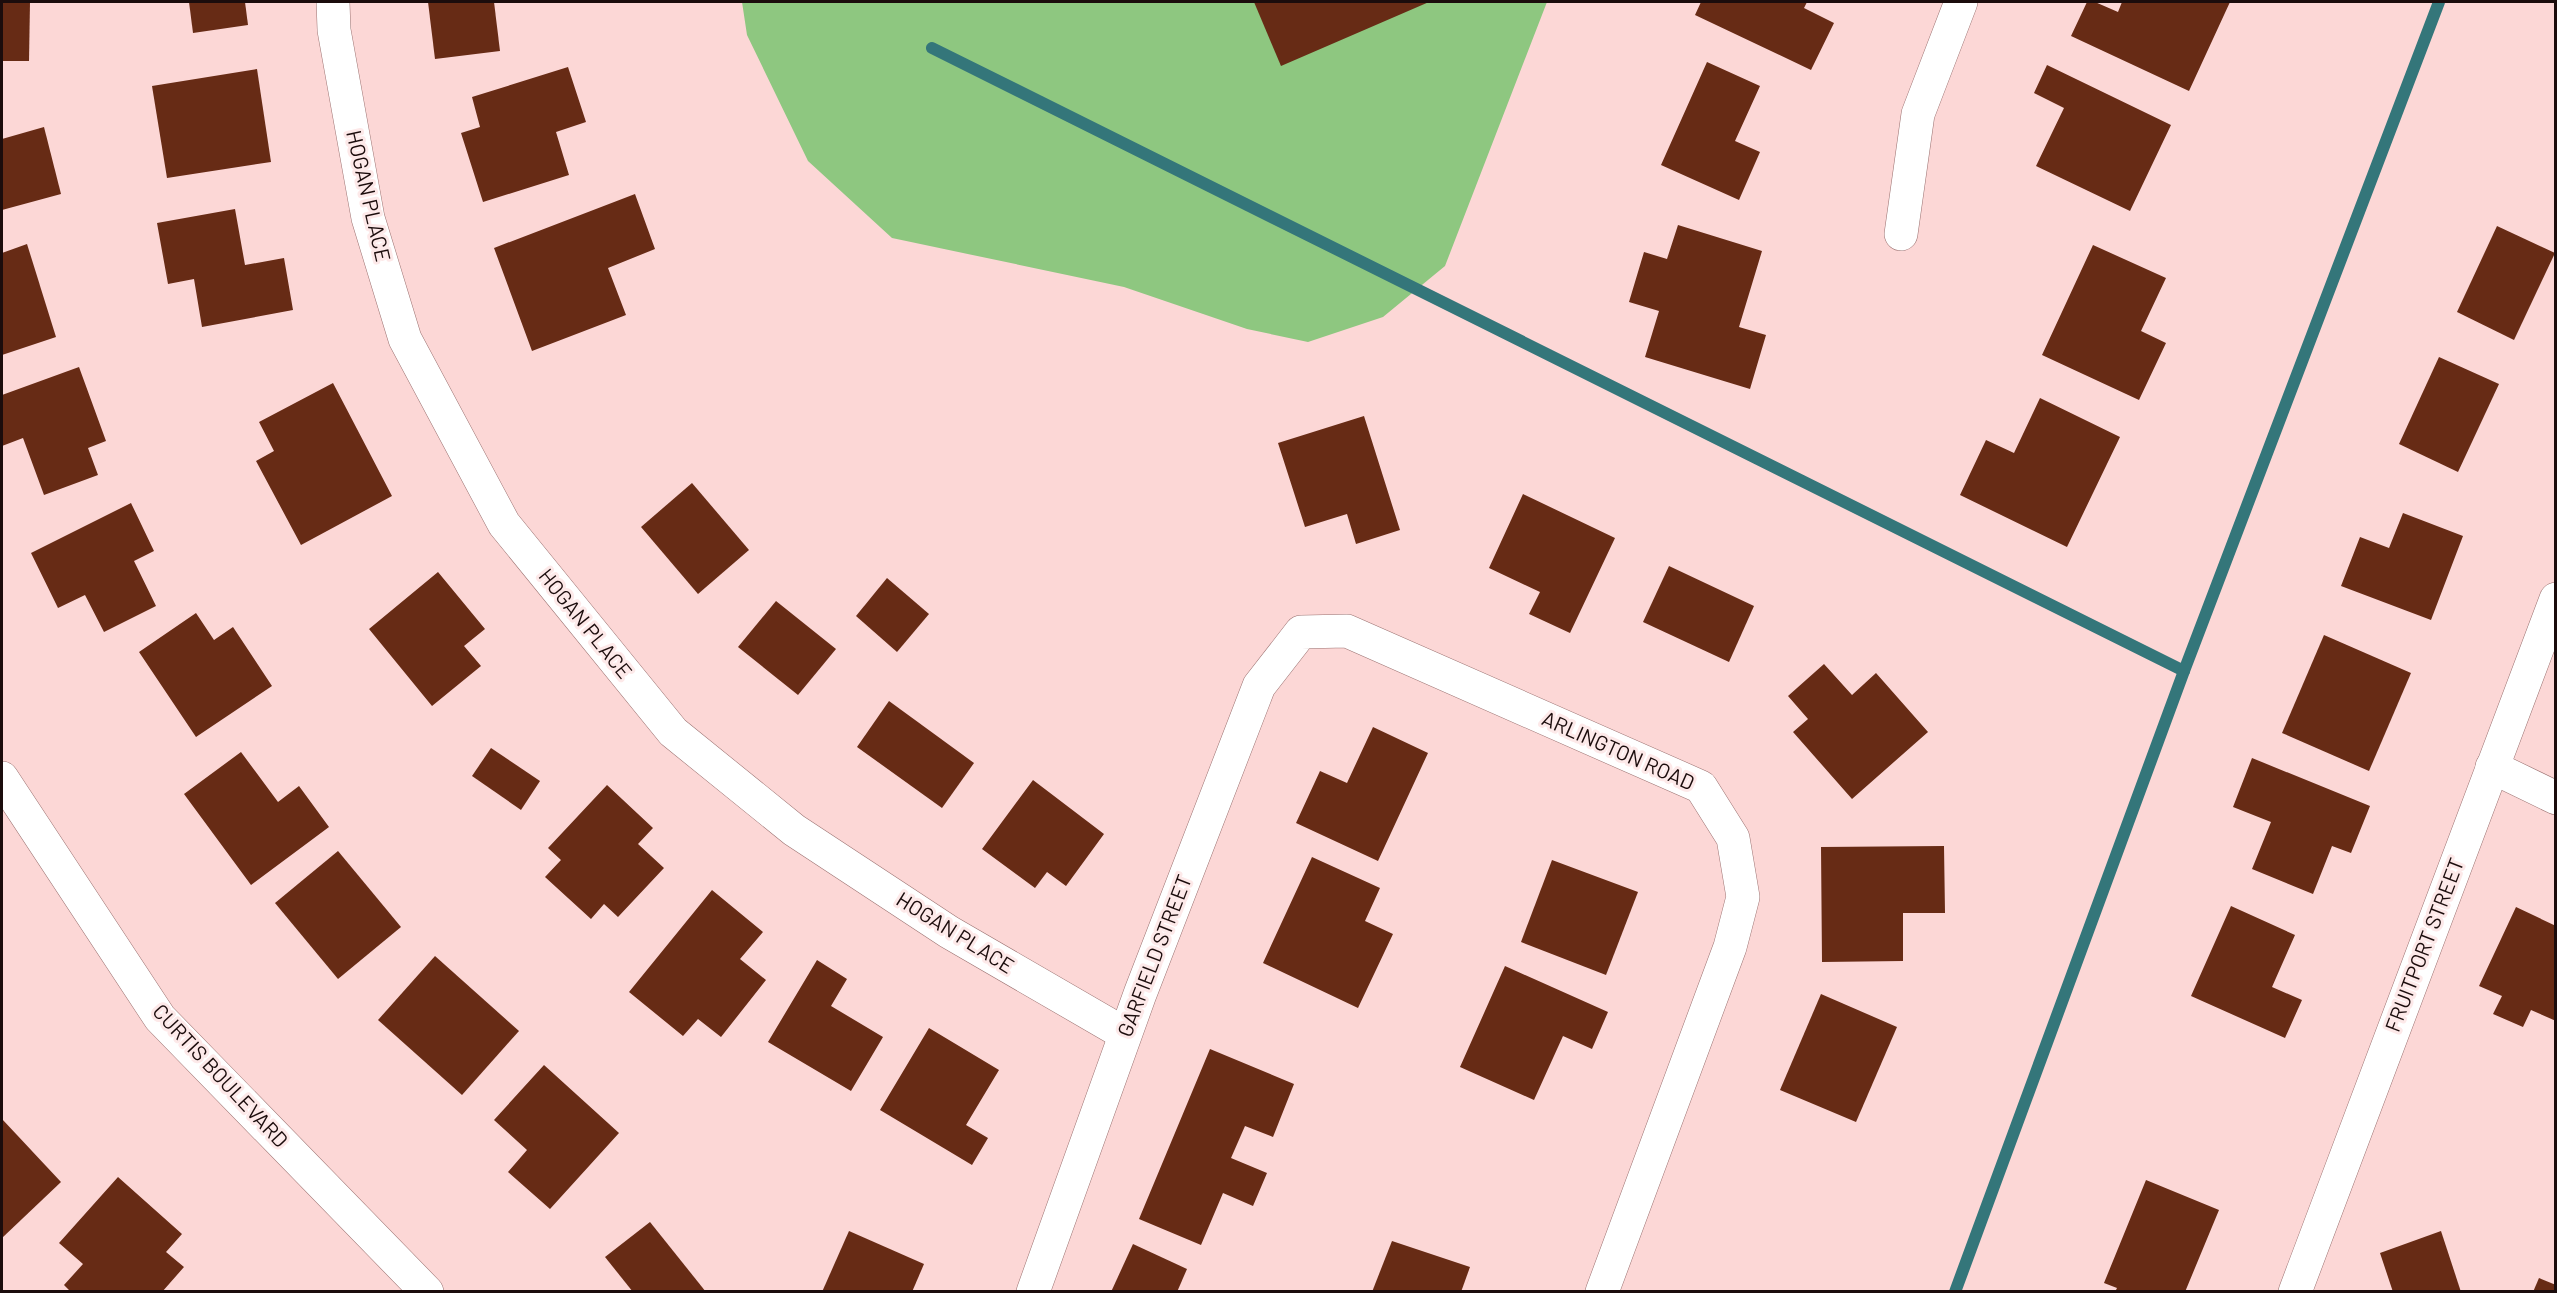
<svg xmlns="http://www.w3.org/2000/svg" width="2557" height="1293" font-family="Barlow,sans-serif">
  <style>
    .green { fill: #8ec780 }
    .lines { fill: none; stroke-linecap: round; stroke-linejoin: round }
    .stream { stroke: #34767a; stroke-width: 12 }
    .building { fill: #672b15 }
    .minor-casing { stroke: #9b7271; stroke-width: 34 }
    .minor { stroke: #fff; stroke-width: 33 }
    .labels { text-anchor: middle; stroke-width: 6; stroke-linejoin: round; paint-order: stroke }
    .street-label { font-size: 21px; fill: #1b0c0c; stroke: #fde9e9 }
  </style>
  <rect width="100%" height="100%" fill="#fcd7d6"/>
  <path class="green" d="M 742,2 L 1547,2 L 1445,266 L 1383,317 L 1308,342 L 1247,329 L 1124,287 L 892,238 L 808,161 L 747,35 Z"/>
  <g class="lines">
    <g class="stream">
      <path d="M 932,48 L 2184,671"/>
      <path d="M 1955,1292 L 2184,671 L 2439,2"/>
    </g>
  </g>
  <g class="building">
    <path d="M 2,2 L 30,2 L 29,61 L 2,61 Z"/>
    <path d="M 189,2 L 245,2 L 248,25 L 193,33 Z"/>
    <path d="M 428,2 L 494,2 L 500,51 L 435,59 Z"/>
    <path d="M 1254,2 L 1429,2 L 1281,66 Z"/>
    <path d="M 1701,2 L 1807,2 L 1804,8 L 1834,23 L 1811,70 L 1695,15 Z"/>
    <path d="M 2087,2 L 2095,2 L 2118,12 L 2122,2 L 2230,2 L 2189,91 L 2071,36 Z"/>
    <path d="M 1707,62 L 1760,86 L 1735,141 L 1760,152 L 1739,200 L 1661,165 Z"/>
    <path d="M 2047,65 L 2171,125 L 2130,211 L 2036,166 L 2064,108 L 2034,93 Z"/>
    <path d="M 568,67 L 586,122 L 556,132 L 569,175 L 483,202 L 461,133 L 480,127 L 472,97 Z"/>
    <path d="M 257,69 L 271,162 L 167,178 L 152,86 Z"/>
    <path d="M 44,127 L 61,194 L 2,210 L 2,139 Z"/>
    <path d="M 635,194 L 655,249 L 608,268 L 626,315 L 532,351 L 494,248 Z"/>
    <path d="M 235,209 L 245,265 L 284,258 L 293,310 L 202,327 L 194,279 L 168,284 L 157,223 Z"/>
    <path d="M 1678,225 L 1762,251 L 1739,327 L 1766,335 L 1750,389 L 1645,357 L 1659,311 L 1629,302 L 1644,252 L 1667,259 Z"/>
    <path d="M 2497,226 L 2555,253 L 2514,340 L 2457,312 Z"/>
    <path d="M 27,244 L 56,337 L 2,355 L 2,253 Z"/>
    <path d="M 2093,245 L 2166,278 L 2141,331 L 2166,343 L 2139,400 L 2042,355 Z"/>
    <path d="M 2439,357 L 2499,384 L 2458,472 L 2399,444 Z"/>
    <path d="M 79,367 L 106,441 L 88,448 L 98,475 L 44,495 L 23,438 L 2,446 L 2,395 Z"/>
    <path d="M 333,383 L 392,496 L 301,545 L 256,461 L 274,451 L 259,422 Z"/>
    <path d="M 2040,398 L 2120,437 L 2067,547 L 1960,495 L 1986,440 L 2014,453 Z"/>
    <path d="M 1364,416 L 1400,530 L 1356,544 L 1347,514 L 1305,527 L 1278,443 Z"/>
    <path d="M 692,483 L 749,550 L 698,594 L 641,527 Z"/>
    <path d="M 1523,494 L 1615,538 L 1570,633 L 1529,614 L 1540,592 L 1489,568 Z"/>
    <path d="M 131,503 L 154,551 L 134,561 L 156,606 L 104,632 L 85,595 L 58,608 L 31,553 Z"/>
    <path d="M 2403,513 L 2463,536 L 2431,620 L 2341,586 L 2360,537 L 2389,548 Z"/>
    <path d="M 1669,566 L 1754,606 L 1729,662 L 1643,622 Z"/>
    <path d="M 438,572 L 485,629 L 464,646 L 481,666 L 432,706 L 369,629 Z"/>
    <path d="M 887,578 L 929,614 L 897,652 L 856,616 Z"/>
    <path d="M 776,601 L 836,649 L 798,695 L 738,647 Z"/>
    <path d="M 196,613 L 214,640 L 233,627 L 272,686 L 196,737 L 139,652 Z"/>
    <path d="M 2324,635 L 2411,673 L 2369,771 L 2282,733 Z"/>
    <path d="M 1824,664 L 1852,695 L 1876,673 L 1928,732 L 1852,799 L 1793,732 L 1808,719 L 1788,696 Z"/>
    <path d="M 889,701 L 974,763 L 942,808 L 857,747 Z"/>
    <path d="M 1373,727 L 1428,753 L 1378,861 L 1296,823 L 1320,771 L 1347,783 Z"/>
    <path d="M 491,748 L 540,781 L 521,810 L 472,776 Z"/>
    <path d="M 241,752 L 278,802 L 299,786 L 329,827 L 251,885 L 184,794 Z"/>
    <path d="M 2252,758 L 2370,806 L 2351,853 L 2332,846 L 2313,894 L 2252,869 L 2271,822 L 2233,807 Z"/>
    <path d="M 1033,780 L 1104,834 L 1066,886 L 1047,872 L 1035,888 L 982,849 Z"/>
    <path d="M 607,785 L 653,828 L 638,844 L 664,868 L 618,917 L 604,904 L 591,919 L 545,877 L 561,860 L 548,848 Z"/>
    <path d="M 1944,846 L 1945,913 L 1903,913 L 1903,961 L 1822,962 L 1821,847 Z"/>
    <path d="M 338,851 L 401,927 L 338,979 L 275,903 Z"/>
    <path d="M 1312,857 L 1380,888 L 1365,921 L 1393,934 L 1358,1008 L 1263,963 Z"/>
    <path d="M 1552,860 L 1638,892 L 1606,975 L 1521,942 Z"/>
    <path d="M 712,890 L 763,932 L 740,959 L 766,980 L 721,1037 L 698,1019 L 683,1036 L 629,992 Z"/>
    <path d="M 2231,906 L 2295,935 L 2272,987 L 2302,1000 L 2285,1038 L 2191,996 Z"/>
    <path d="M 2516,907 L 2556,926 L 2556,1021 L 2531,1010 L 2523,1027 L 2493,1014 L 2502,996 L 2479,986 Z"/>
    <path d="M 435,956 L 519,1031 L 462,1095 L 378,1020 Z"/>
    <path d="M 817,960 L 847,979 L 831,1006 L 883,1037 L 851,1091 L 768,1042 Z"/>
    <path d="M 1505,966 L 1608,1012 L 1592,1049 L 1563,1036 L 1534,1100 L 1460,1067 Z"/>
    <path d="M 1821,994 L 1897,1027 L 1856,1122 L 1780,1090 Z"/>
    <path d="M 929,1028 L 999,1070 L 966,1125 L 988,1138 L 972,1165 L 880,1110 Z"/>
    <path d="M 1210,1049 L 1294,1084 L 1273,1137 L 1245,1126 L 1231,1158 L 1267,1173 L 1253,1206 L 1223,1193 L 1201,1245 L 1139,1219 Z"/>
    <path d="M 544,1065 L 619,1133 L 550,1209 L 508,1172 L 527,1150 L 494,1120 Z"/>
    <path d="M 2,1119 L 61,1182 L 2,1238 Z"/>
    <path d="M 118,1177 L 182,1234 L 166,1252 L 184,1267 L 162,1292 L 71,1292 L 64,1285 L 83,1264 L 59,1243 Z"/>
    <path d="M 2146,1180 L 2219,1210 L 2185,1292 L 2115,1292 L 2117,1288 L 2104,1283 Z"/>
    <path d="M 650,1222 L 706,1292 L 633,1292 L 605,1257 Z"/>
    <path d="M 849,1231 L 924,1264 L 912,1292 L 822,1292 Z"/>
    <path d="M 2441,1231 L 2461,1292 L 2393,1292 L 2380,1253 Z"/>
    <path d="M 1392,1241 L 1470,1267 L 1461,1292 L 1372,1292 Z"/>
    <path d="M 1133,1244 L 1187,1269 L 1177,1292 L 1111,1292 Z"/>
    <path d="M 2539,1278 L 2556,1285 L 2556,1292 L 2533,1292 Z"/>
  </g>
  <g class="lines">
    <g class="minor-casing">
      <g id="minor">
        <path d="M 333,2 L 334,30 L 368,218 L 405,339 L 504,524 L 673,732 L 794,830 L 949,932 L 1125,1034"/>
        <path d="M 1901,234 L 1918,114 L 1961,2"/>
        <path d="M 2492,767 L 2556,798"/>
        <path d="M 2,778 L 160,1018 L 427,1292"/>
        <path d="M 1033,1292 L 1140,994 L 1259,686 L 1301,632 L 1347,631 L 1701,787 L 1733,838 L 1743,897 L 1730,947 L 1602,1292"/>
        <path d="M 2295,1292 L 2556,599"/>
      </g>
    </g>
    <use href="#minor" class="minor"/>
  </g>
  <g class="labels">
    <g class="street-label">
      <text transform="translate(368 196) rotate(77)" y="7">HOGAN PLACE</text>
      <text transform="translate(585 624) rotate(51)" y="7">HOGAN PLACE</text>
      <text transform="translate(1618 751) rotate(24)" y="7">ARLINGTON ROAD</text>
      <text transform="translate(955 933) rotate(32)" y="7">HOGAN PLACE</text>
      <text transform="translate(2425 945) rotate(-69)" y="7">FRUITPORT STREET</text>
      <text transform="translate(1155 956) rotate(-69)" y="7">GARFIELD STREET</text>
      <text transform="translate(220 1076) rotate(47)" y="7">CURTIS BOULEVARD</text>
    </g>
  </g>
  <rect width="2557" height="1293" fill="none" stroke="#1b0c0c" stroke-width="6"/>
</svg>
